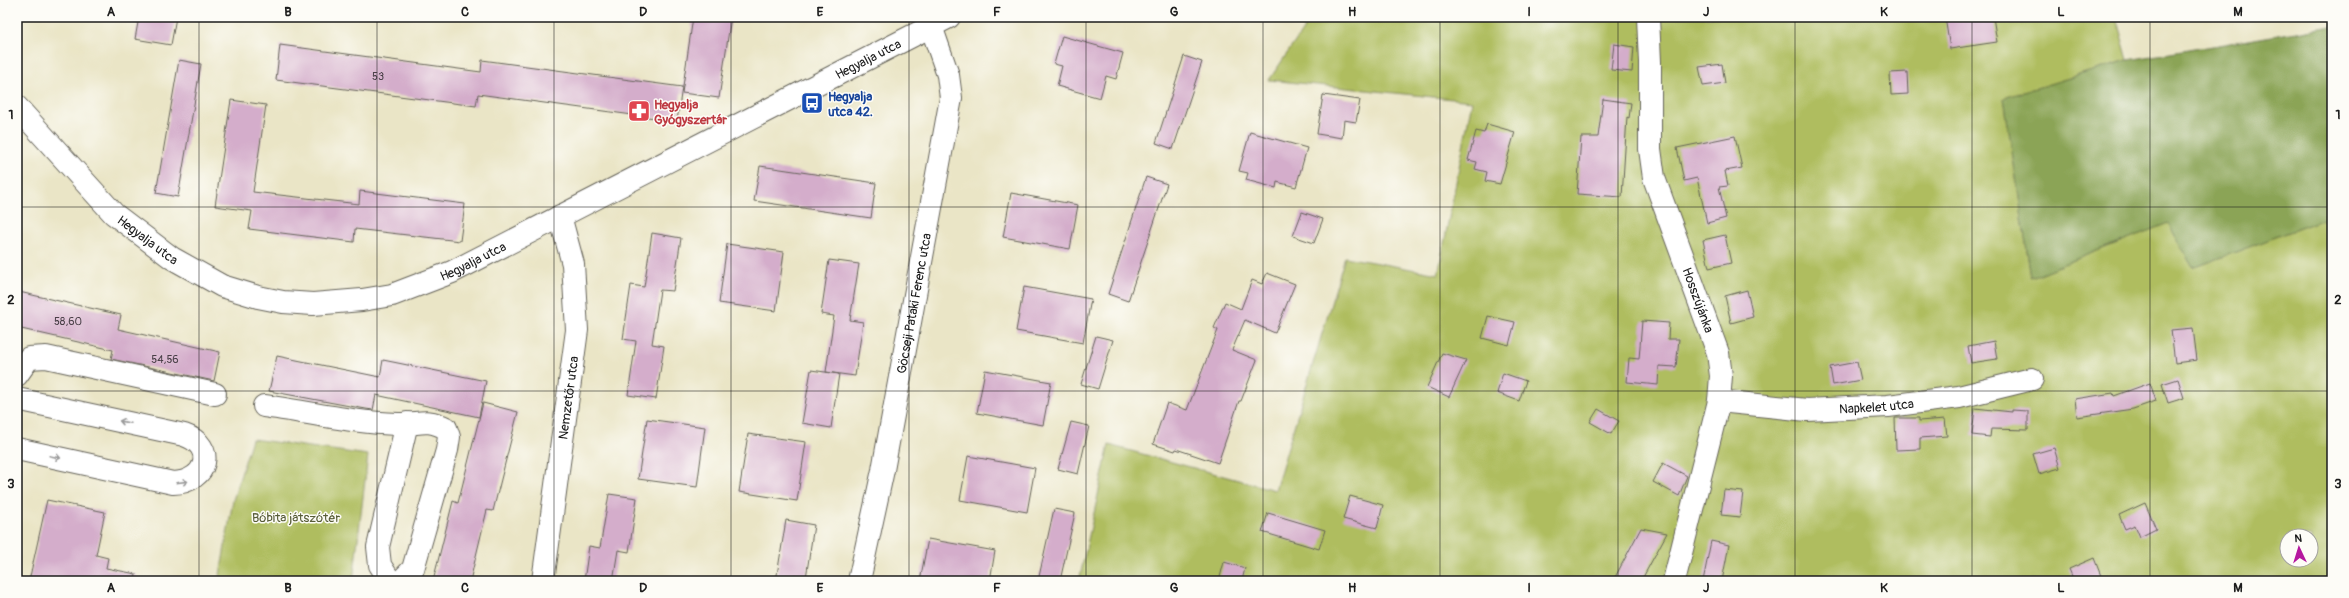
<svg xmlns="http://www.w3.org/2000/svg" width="2349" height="598" font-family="Pangolin,sans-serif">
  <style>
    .green { fill: #afbd5f; stroke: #666c3e; fill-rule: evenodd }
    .forest { fill: #8ba456; stroke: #546039 }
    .building { fill: #d4adcb }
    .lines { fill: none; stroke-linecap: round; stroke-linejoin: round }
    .minor-casing { stroke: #646258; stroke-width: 24 }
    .minor { stroke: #fff; stroke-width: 22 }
    .oneway { stroke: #999 }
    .grid { fill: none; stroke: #1c1c1c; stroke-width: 1; stroke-opacity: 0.55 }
    .labels { text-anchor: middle; stroke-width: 3; stroke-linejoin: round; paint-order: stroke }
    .number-label { font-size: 11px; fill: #4a4048 }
    .street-label { font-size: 13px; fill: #1c1c1c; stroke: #fdfcf7 }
    .transit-label { font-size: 13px; font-weight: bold; fill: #164399; stroke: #fdfcf7; text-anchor: start }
    .health-label { font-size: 13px; font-weight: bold; fill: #be3a42; stroke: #fdfcf7; text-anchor: start }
    .park-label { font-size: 13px; fill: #575c37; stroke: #fdfcf7 }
    .neatline { fill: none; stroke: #1c1c1c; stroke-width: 1.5 }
    .grid-label { font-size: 13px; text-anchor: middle; font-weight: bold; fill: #1c1c1c }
  </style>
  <rect width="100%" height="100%" fill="#fdfcf7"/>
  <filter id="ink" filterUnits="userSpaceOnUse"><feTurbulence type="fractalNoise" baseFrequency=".025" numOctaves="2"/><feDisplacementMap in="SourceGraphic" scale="8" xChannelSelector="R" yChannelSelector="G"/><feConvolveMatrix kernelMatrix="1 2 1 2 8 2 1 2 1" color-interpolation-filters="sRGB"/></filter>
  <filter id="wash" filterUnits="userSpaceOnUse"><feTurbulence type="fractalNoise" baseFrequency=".012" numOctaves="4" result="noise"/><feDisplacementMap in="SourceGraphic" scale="16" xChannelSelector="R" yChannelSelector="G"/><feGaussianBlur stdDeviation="0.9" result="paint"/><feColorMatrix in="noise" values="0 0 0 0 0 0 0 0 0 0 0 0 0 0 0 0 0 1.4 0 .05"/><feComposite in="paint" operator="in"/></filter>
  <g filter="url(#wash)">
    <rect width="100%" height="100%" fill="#eae5c6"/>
    <g class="green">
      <path d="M 1312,17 L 2116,17 L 2128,60 L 2004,98 L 2031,277 L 2168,223 L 2193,268 L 2332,216 L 2332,581 L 1079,581 L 1109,445 L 1275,490 L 1345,257 L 1438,274 L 1472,101 L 1269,80 ZM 2287,536 L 2311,536 L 2311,560 L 2287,560 Z"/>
      <path d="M 252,439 L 368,455 L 353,581 L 219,581 L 233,500 Z"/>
    </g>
    <path class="forest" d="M 2332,26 L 2332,216 L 2193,268 L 2168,223 L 2031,277 L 2004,98 L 2128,60 Z"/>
    <g id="blocks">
      <g class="building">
        <path d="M 139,17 L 176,17 L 171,45 L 135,39 Z"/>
        <path d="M 693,17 L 731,17 L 719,98 L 682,93 Z"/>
        <path d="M 1945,17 L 1993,17 L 1997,42 L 1950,49 Z"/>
        <path d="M 1062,36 L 1123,53 L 1116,79 L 1106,76 L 1100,98 L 1057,86 L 1062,66 L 1054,64 Z"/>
        <path d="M 1614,44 L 1634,47 L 1632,72 L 1611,70 Z"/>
        <path d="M 280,45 L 481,72 L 482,60 L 682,87 L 677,121 L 478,94 L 476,106 L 276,80 Z"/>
        <path d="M 1184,56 L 1202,62 L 1173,149 L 1156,143 Z"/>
        <path d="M 179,60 L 201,64 L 178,197 L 156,193 Z"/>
        <path d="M 1722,64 L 1725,83 L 1703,86 L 1699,67 Z"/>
        <path d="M 1907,72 L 1908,94 L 1891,95 L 1890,73 Z"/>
        <path d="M 1323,95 L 1360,100 L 1356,122 L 1344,120 L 1342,138 L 1317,134 Z"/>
        <path d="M 1603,99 L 1631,103 L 1629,118 L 1627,117 L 1622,197 L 1577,194 L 1581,137 L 1598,137 Z"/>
        <path d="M 231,100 L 266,105 L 253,192 L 359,204 L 360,191 L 465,204 L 460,241 L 355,229 L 354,242 L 249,229 L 252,211 L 215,206 Z"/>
        <path d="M 1487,124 L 1515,132 L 1500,184 L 1485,181 L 1487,172 L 1475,169 L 1477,162 L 1468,160 L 1476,131 L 1484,133 Z"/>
        <path d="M 1250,132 L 1307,148 L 1296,187 L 1277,182 L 1276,188 L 1246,180 L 1248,173 L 1239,171 Z"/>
        <path d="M 1735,136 L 1742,168 L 1725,171 L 1728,186 L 1719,187 L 1726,218 L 1707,223 L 1697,178 L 1684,181 L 1677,148 Z"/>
        <path d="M 760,166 L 876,183 L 871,218 L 754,201 Z"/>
        <path d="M 1146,177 L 1167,184 L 1128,301 L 1108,294 Z"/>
        <path d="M 1011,193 L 1078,205 L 1070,249 L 1003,237 Z"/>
        <path d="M 1302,212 L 1323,219 L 1314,243 L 1293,236 Z"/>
        <path d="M 652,233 L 681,238 L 673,291 L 660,290 L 652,344 L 664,346 L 656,399 L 628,395 L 636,341 L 623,339 L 631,285 L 644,287 Z"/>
        <path d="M 1725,235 L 1731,263 L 1709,268 L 1703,240 Z"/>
        <path d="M 727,244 L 784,252 L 776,311 L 719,303 Z"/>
        <path d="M 829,260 L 859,264 L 850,320 L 863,322 L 855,376 L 826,372 L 834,316 L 821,314 Z"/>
        <path d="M 1267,273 L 1295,284 L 1275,333 L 1245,320 L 1232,350 L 1257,360 L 1241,401 L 1239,401 L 1218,463 L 1176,449 L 1175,451 L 1153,444 L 1167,403 L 1187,410 L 1218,330 L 1214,328 L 1225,302 L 1241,309 L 1252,280 L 1262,284 Z"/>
        <path d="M 1024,287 L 1091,299 L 1083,343 L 1016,331 Z"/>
        <path d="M 1747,290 L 1753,317 L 1731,323 L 1725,296 Z"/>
        <path d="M 19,292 L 121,315 L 118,329 L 220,352 L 214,381 L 111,359 L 113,350 L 17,328 Z"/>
        <path d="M 1488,316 L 1515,322 L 1509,345 L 1482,338 Z"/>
        <path d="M 1642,321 L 1669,323 L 1668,339 L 1679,339 L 1676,367 L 1659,366 L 1658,385 L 1627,382 L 1629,358 L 1639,359 Z"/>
        <path d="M 2193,328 L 2197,360 L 2175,363 L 2171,330 Z"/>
        <path d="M 1096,336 L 1113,340 L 1098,389 L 1081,384 Z"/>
        <path d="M 1994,341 L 1997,359 L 1971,363 L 1968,346 Z"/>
        <path d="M 1442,353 L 1466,360 L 1449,397 L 1427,387 Z"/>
        <path d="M 277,356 L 380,377 L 383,360 L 486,381 L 479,417 L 376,395 L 373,410 L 366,409 L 269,391 Z"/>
        <path d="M 1857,362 L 1861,380 L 1833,385 L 1830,367 Z"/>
        <path d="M 811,370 L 839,374 L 831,428 L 802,423 Z"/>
        <path d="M 985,370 L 1051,382 L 1043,425 L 977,413 Z"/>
        <path d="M 1503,373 L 1526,381 L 1519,401 L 1497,393 Z"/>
        <path d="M 2178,379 L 2184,398 L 2168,403 L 2162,384 Z"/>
        <path d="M 2150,383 L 2156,401 L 2133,409 L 2077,417 L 2075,399 L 2113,393 L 2114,396 Z"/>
        <path d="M 483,403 L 518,412 L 493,511 L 487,510 L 470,581 L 433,581 L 453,501 L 458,503 Z"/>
        <path d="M 1975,408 L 2012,412 L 2012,410 L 2028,411 L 2028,430 L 1991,429 L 1990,437 L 1972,435 Z"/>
        <path d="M 1598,409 L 1619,421 L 1611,434 L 1590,422 Z"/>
        <path d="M 1895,418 L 1919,418 L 1919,421 L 1945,419 L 1947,436 L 1920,438 L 1920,449 L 1896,450 Z"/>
        <path d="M 647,419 L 705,427 L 697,487 L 638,479 Z"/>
        <path d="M 1071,422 L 1089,426 L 1078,474 L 1058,469 Z"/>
        <path d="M 748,434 L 806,442 L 797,501 L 739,492 Z"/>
        <path d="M 2054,448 L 2060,468 L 2039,474 L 2033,454 Z"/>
        <path d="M 968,456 L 1035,468 L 1027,512 L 960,500 Z"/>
        <path d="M 1663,463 L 1687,476 L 1679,496 L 1653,482 Z"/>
        <path d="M 1724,490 L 1743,492 L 1740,517 L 1721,515 Z"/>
        <path d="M 609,494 L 637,498 L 629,552 L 618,550 L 613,581 L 584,581 L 589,546 L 600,548 Z"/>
        <path d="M 1350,496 L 1383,505 L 1377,528 L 1343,519 Z"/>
        <path d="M 47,500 L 105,512 L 96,555 L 108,558 L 106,568 L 136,574 L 135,581 L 29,581 Z"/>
        <path d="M 2145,503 L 2156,529 L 2140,537 L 2135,525 L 2125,529 L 2119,515 Z"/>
        <path d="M 1054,509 L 1075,513 L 1060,581 L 1038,581 Z"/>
        <path d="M 1268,513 L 1325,530 L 1319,549 L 1262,532 Z"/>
        <path d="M 786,520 L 814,525 L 806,578 L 794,576 L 794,581 L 776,581 Z"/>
        <path d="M 1641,528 L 1667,533 L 1641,581 L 1613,581 Z"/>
        <path d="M 928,539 L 995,551 L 990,581 L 920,581 Z"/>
        <path d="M 1711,541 L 1729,545 L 1722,581 L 1703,581 Z"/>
        <path d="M 2094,558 L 2103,581 L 2074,581 L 2069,569 Z"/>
        <path d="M 1224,562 L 1245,568 L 1242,581 L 1219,581 Z"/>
      </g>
    </g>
  </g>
  <g filter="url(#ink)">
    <use href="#blocks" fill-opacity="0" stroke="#646258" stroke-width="1"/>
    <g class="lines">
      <g class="minor-casing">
        <g id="minor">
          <path id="s1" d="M 1648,17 L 1650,62 L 1650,149 L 1654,178 L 1718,353 L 1721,376 L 1719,401 L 1674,581"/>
          <path id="s2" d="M 17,107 L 114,214 L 172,258 L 222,286 L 258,297 L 283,302 L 313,304 L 362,300 L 392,295 L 452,272 L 949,17"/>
          <path d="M 17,375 L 29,358 L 46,357 L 215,394"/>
          <path d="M 17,399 L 184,435 C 217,446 208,482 173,483 L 17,449"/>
          <path id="s3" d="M 1719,401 L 1807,410 L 1888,406 L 1959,397 L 2032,379"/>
          <path d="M 264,406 C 308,412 354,423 398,424 C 419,425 425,417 446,428 L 449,437 L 447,450 L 413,569 L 401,581"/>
          <path d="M 390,581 L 380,565 L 378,547 L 407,423"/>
          <path id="s4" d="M 543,581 L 577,330 L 573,264 L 560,216"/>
          <path id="s5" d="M 859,581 L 883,470 L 951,98 L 948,75 L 931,26"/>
        </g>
      </g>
      <use href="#minor" class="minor"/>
    </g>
    <defs><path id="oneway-shaft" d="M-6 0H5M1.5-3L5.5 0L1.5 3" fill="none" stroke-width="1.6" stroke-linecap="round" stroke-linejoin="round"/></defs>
    <g class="oneway">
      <use href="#oneway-shaft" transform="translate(125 422) rotate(-168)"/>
      <use href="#oneway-shaft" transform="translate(55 457) rotate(12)"/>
      <use href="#oneway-shaft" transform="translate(182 482) rotate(-7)"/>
    </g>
  </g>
  <path class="grid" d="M 199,17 L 199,581M 377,17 L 377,581M 554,17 L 554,581M 731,17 L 731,581M 909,17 L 909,581M 1086,17 L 1086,581M 1263,17 L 1263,581M 1440,17 L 1440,581M 1618,17 L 1618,581M 1795,17 L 1795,581M 1972,17 L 1972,581M 2150,17 L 2150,581M 17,207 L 2332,207M 17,391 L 2332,391"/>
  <defs>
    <g id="bus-square" transform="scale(1.15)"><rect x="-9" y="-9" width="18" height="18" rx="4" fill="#1a4fb4" stroke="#fdfcf7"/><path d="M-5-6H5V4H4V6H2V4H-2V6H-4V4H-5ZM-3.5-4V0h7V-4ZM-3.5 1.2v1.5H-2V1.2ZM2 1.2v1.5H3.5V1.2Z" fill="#fff"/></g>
    <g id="pharmacy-square" transform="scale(1.15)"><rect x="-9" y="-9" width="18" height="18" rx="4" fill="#e0444e" stroke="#fdfcf7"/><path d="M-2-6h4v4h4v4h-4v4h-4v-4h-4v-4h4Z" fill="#fff"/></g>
  </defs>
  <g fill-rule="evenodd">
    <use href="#bus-square" x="812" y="103"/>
    <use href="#pharmacy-square" x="639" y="111"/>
  </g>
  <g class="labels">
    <g class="number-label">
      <text x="378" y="80">53</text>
      <text x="68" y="325">58,60</text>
      <text x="165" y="363">54,56</text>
    </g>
    <g class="street-label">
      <text dy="5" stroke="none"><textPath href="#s2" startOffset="979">Hegyalja utca</textPath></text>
      <text dy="5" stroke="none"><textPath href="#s2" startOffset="187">Hegyalja utca</textPath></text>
      <text dy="5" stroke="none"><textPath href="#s2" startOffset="535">Hegyalja utca</textPath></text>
      <text dy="5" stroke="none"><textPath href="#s1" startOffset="291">Hosszújánka</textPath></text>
      <text dy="5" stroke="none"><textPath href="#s5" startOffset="283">Göcseji Pataki Ferenc utca</textPath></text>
      <text dy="5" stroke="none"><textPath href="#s4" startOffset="185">Nemzetőr utca</textPath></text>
      <text dy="5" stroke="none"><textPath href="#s3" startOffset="158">Napkelet utca</textPath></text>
    </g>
    <g class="transit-label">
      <text x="828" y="101">Hegyalja<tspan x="828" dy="15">utca 42.</tspan></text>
    </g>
    <g class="health-label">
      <text x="654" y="109">Hegyalja<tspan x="654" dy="15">Gyógyszertár</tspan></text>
    </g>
    <g class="park-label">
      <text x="296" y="522">Bóbita játszótér</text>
    </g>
  </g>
  <rect width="2349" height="598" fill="none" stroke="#fdfcf7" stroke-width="44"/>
  <g transform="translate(2299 548) rotate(356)"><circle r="19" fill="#fdfcf7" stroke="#a3a29f"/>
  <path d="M0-3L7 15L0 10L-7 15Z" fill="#b5179e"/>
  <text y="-6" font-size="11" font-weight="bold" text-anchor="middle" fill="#1c1c1c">N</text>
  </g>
  <rect x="22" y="22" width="2305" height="554" class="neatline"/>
  <g class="grid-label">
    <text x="111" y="16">A</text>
    <text x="288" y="16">B</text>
    <text x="465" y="16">C</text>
    <text x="643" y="16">D</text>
    <text x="820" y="16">E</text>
    <text x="997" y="16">F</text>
    <text x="1174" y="16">G</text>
    <text x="1352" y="16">H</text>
    <text x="1529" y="16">I</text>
    <text x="1706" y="16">J</text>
    <text x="1884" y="16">K</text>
    <text x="2061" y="16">L</text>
    <text x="2238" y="16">M</text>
    <text x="11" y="119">1</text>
    <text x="2338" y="119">1</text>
    <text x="11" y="304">2</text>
    <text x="2338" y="304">2</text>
    <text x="11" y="488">3</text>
    <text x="2338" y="488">3</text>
    <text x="111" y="592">A</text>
    <text x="288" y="592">B</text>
    <text x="465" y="592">C</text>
    <text x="643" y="592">D</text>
    <text x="820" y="592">E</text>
    <text x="997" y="592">F</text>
    <text x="1174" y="592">G</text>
    <text x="1352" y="592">H</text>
    <text x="1529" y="592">I</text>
    <text x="1706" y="592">J</text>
    <text x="1884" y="592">K</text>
    <text x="2061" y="592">L</text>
    <text x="2238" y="592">M</text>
  </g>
</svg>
